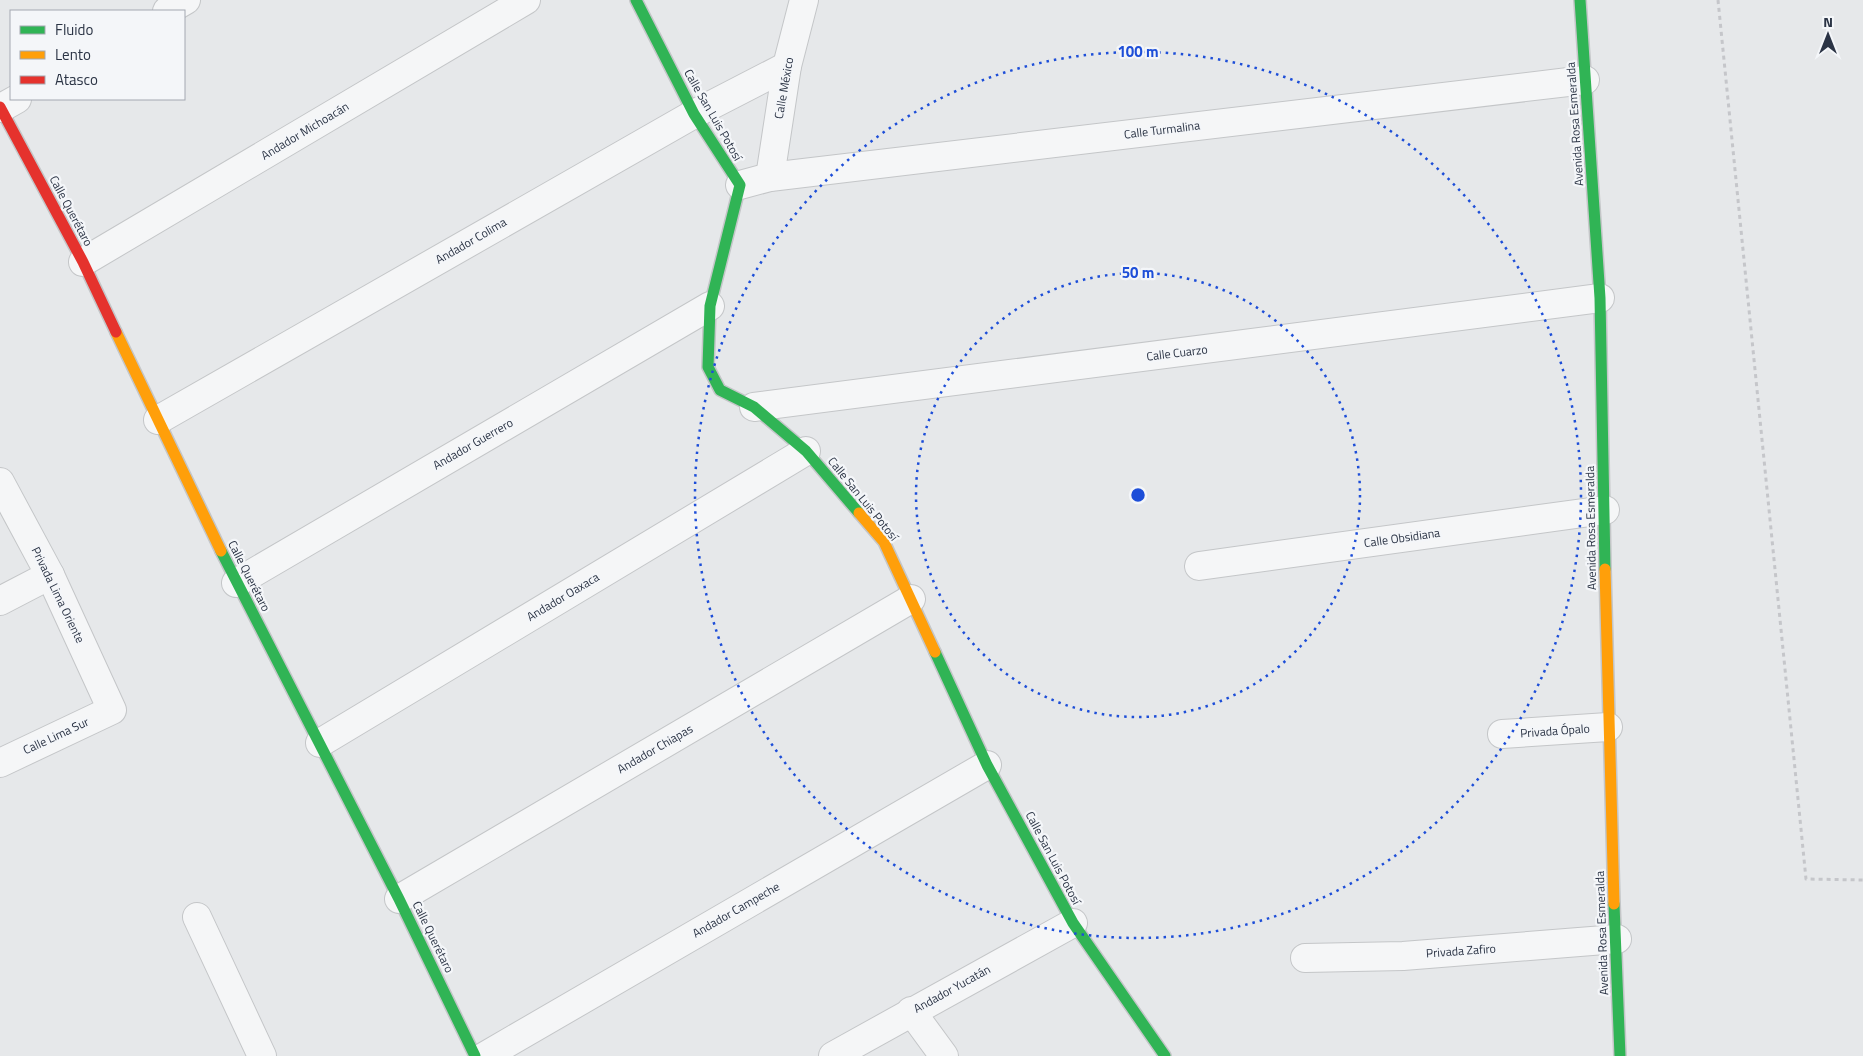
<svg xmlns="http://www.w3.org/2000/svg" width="1863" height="1056" font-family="'Titillium Web',sans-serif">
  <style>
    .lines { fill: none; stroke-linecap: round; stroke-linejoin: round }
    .street-casing { stroke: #c4c6c8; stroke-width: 30 }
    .fast-casing { stroke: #c4c6c8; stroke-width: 14 }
    .slow-casing { stroke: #c4c6c8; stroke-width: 14 }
    .jam-casing { stroke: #c4c6c8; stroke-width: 14 }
    .path { stroke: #c5c6ca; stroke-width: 3; stroke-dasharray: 4 4; stroke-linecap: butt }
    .street { stroke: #f5f6f7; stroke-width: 28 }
    .fast { stroke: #30b455; stroke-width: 11 }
    .slow { stroke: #ff9f0a; stroke-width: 11 }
    .jam { stroke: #e5322d; stroke-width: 11 }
    .ring { fill: none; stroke: #1d4ed8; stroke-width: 2.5; stroke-dasharray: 2.5 5 }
    .labels { text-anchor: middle; stroke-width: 4.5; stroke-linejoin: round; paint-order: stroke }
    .street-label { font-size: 12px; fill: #2b3445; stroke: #f4f6f9 }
    .centre { fill: #1d4ed8; stroke: #f4f6f9; stroke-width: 2.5 }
    .ring-label { font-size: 15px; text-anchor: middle; font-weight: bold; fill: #1d4ed8; stroke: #f4f6f9; stroke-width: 4.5; stroke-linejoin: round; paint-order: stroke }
  </style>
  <rect width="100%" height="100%" fill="#e6e8ea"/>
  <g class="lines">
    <g class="street-casing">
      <g id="street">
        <path d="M 167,11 L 186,0"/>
        <path d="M 1,108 L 17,99"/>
        <path d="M 770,177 L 787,66 L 804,0"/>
        <path d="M 740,185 L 770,177 L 1585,80"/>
        <path d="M 83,262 L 526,0"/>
        <path d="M 754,407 L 1600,298"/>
        <path d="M 158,420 L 694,114 L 787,66"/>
        <path d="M 0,482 L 50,575 L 112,710 L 0,763"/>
        <path d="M 1199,566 L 1605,510"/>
        <path d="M 236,583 L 710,306"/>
        <path d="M 0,601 L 50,575"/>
        <path d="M 1502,734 L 1608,727"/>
        <path d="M 320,743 L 806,451"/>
        <path d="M 399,899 L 911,599"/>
        <path d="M 197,917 L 262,1056"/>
        <path d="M 1305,958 L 1403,956 L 1617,939"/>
        <path d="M 911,1011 L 944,1056"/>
        <path d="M 485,1056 L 987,765"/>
        <path d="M 833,1056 L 1073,923"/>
      </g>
    </g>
    <g class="fast-casing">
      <g id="fast">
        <path d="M 636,0 L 694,114 L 740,185 L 710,306 L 708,367 L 720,390 L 754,407 L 806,451 L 859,513"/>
        <path d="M 1580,0 L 1600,298 L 1605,569"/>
        <path d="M 221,551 L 399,899 L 475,1056"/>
        <path d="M 935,652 L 987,765 L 1073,923 L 1165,1056"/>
        <path d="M 1614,904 L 1620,1056"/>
      </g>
    </g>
    <g class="slow-casing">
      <g id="slow">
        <path d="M 116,332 L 221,551"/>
        <path d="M 859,513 L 884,542 L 935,652"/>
        <path d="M 1605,569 L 1614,904"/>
      </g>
    </g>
    <g class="jam-casing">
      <path id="jam" d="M 0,107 L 83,262 L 116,332"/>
    </g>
    <path class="path" d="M 1718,0 L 1806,879 L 1863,880"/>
    <use href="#street" class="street"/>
    <use href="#fast" class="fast"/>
    <use href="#slow" class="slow"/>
    <use href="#jam" class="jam"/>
  </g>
  <g class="ring">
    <circle cx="1138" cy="495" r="222"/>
    <circle cx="1138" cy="495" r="443"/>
  </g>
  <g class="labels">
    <g class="street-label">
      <text transform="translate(784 88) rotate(-80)" y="4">Calle México</text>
      <text transform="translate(713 115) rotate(60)" y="4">Calle San Luis Potosí</text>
      <text transform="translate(1575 124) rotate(-94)" y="4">Avenida Rosa Esmeralda</text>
      <text transform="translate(1162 130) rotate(-7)" y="4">Calle Turmalina</text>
      <text transform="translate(305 131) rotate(-31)" y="4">Andador Michoacán</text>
      <text transform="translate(71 211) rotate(62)" y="4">Calle Querétaro</text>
      <text transform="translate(471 241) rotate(-30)" y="4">Andador Colima</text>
      <text transform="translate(1177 353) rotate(-7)" y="4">Calle Cuarzo</text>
      <text transform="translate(473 444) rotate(-30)" y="4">Andador Guerrero</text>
      <text transform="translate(863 499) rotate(51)" y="4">Calle San Luis Potosí</text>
      <text transform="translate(1591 528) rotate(-91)" y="4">Avenida Rosa Esmeralda</text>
      <text transform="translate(1402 538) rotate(-8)" y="4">Calle Obsidiana</text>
      <text transform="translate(249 576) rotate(63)" y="4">Calle Querétaro</text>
      <text transform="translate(58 595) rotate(64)" y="4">Privada Lima Oriente</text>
      <text transform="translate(563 597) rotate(-31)" y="4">Andador Oaxaca</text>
      <text transform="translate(1555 731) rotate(-4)" y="4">Privada Ópalo</text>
      <text transform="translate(56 736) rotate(-25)" y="4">Calle Lima Sur</text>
      <text transform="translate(655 749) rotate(-30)" y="4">Andador Chiapas</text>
      <text transform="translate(1053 858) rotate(62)" y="4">Calle San Luis Potosí</text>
      <text transform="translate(736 910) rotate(-30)" y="4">Andador Campeche</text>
      <text transform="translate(1602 933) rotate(-92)" y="4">Avenida Rosa Esmeralda</text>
      <text transform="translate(433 937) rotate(64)" y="4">Calle Querétaro</text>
      <text transform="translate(1461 951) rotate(-4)" y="4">Privada Zafiro</text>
      <text transform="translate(952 989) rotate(-29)" y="4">Andador Yucatán</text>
    </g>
  </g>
  <circle cx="1138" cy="495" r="8" class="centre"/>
  <g class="ring-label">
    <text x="1138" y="57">100 m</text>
    <text x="1138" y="278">50 m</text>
  </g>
  <rect x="10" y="10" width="175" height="90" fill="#f4f6f9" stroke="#a4a8b1"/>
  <rect x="20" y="26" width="25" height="8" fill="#30b455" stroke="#a4a8b1"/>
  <text x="55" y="35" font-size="15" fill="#2b3445">Fluido</text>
  <rect x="20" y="51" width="25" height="8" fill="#ff9f0a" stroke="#a4a8b1"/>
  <text x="55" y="60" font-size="15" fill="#2b3445">Lento</text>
  <rect x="20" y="76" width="25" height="8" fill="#e5322d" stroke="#a4a8b1"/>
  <text x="55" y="85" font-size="15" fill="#2b3445">Atasco</text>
  <g transform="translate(1828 35)" stroke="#f4f6f9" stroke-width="4" paint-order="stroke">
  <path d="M0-4L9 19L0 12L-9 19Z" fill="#2b3445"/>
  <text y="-8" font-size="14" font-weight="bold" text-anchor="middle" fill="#2b3445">N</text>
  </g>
</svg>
